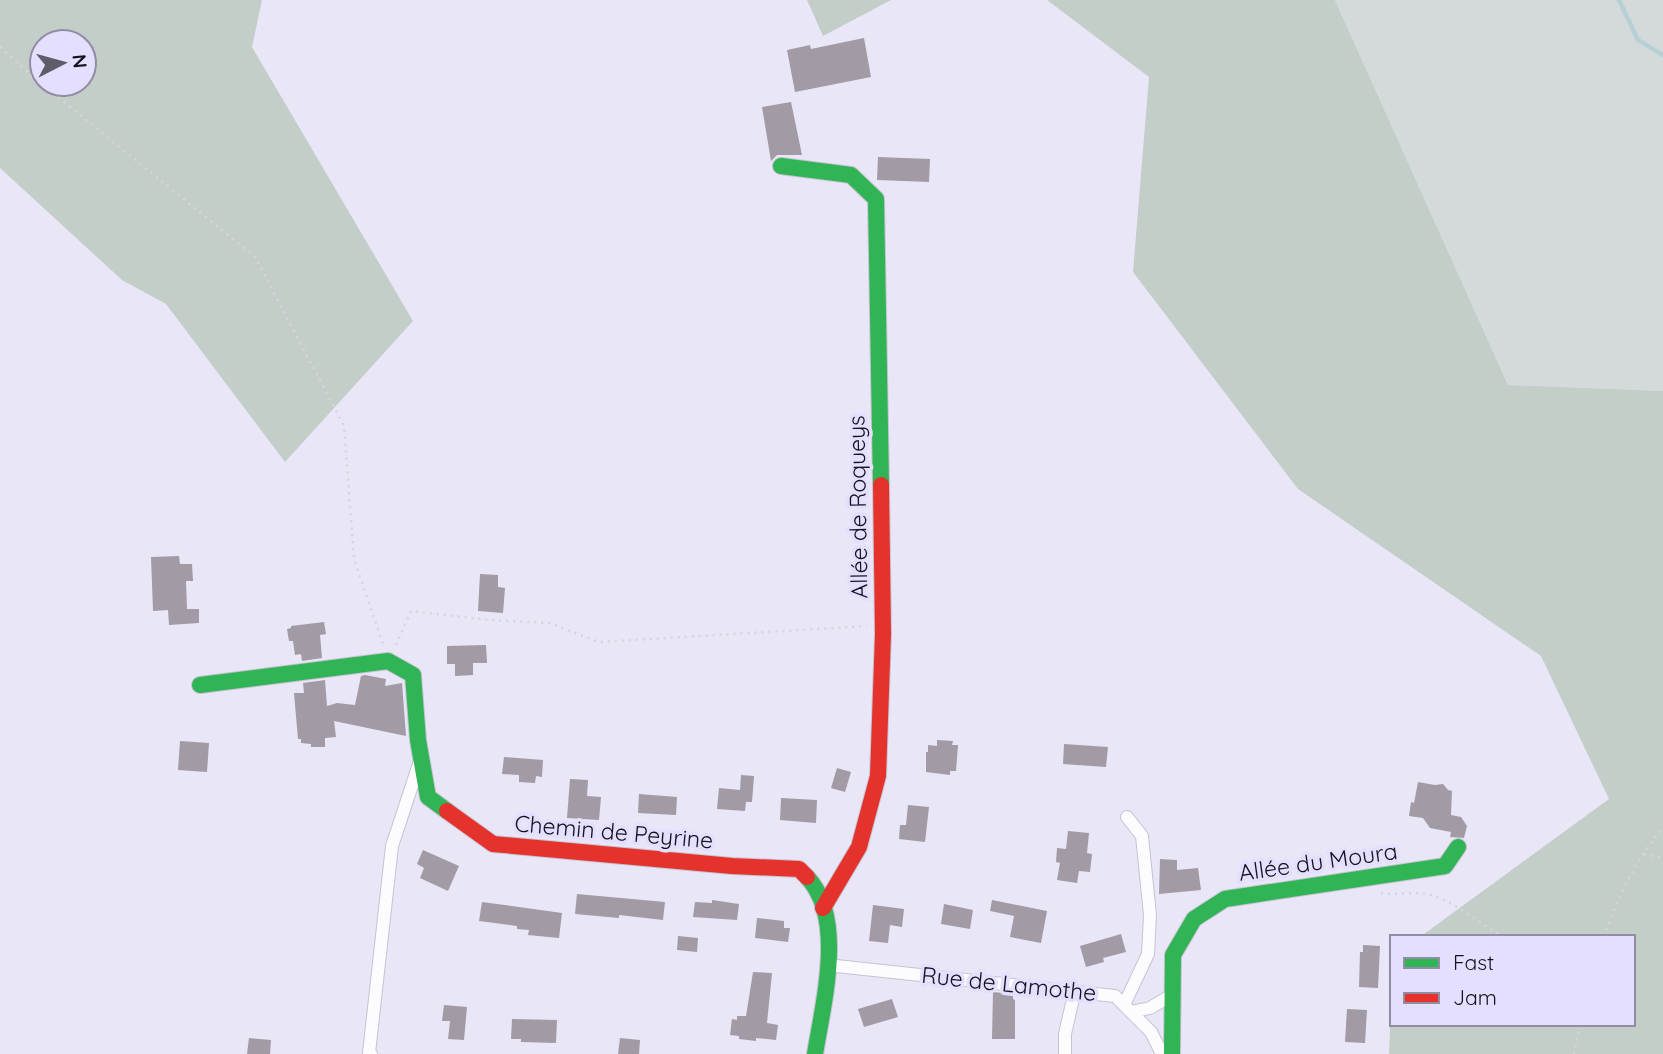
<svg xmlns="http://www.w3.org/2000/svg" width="1663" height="1054" font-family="Quicksand,sans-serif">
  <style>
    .green { fill: #d4dada }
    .forest { fill: #c3cec9; fill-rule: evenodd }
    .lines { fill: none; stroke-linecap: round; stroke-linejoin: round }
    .stream { stroke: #b6d0d6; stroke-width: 4.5 }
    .building { fill: #a29aa4 }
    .street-casing { stroke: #c6c3d1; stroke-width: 14 }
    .fast-casing { stroke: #c6c3d1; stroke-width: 18 }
    .jam-casing { stroke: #c6c3d1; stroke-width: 18 }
    .path { stroke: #d6d5db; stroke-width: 2.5; stroke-dasharray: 2 5; stroke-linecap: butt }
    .street { stroke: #fcfbfe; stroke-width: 12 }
    .fast { stroke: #30b455; stroke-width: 16 }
    .jam { stroke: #e5322d; stroke-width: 16 }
    .labels { text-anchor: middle; stroke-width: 7; stroke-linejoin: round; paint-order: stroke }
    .street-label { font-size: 23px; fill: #14121d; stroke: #e4dffe }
  </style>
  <rect width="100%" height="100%" fill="#e9e6f7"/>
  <path class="green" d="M 1335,0 L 1663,0 L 1663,391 L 1508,385 Z"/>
  <g class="forest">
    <path d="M 0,0 L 262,0 L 252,47 L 413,321 L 285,462 L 166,304 L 122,280 L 0,168 ZM 84,42 L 84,84 L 42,84 L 42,42 Z"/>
    <path d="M 807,0 L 891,0 L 823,36 Z"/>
    <path d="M 1047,0 L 1335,0 L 1508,385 L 1663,391 L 1663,1054 L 1389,1054 L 1392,986 L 1392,1024 L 1633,1024 L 1633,937 L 1420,937 L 1609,799 L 1541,656 L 1298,489 L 1133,272 L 1149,77 Z"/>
  </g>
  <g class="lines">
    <path class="stream" d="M 1619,0 L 1638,40 L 1663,55"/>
  </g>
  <g class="building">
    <path d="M 864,38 L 871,77 L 795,92 L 787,50 L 810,45 L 811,49 Z"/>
    <path d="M 791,102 L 802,155 L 777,155 L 771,161 L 762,107 Z"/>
    <path d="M 878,157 L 930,159 L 929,182 L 877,180 Z"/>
    <path d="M 179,556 L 180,564 L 192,564 L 193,581 L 186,581 L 187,609 L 199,609 L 199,623 L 169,625 L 168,610 L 153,611 L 151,557 Z"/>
    <path d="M 480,574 L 498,575 L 498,587 L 505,588 L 503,613 L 478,611 Z"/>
    <path d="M 324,622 L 326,634 L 320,635 L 322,658 L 302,661 L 301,654 L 295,655 L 293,641 L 289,641 L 287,629 L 291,628 L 291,626 Z"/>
    <path d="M 486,645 L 487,663 L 473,663 L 473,675 L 455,676 L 455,664 L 447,664 L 447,646 Z"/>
    <path d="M 365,675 L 386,679 L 385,686 L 402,683 L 406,736 L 334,721 L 336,737 L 325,738 L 325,747 L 311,747 L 311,744 L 301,743 L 301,739 L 298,739 L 294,693 L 304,693 L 303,683 L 325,680 L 327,706 L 337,703 L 355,705 L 361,676 Z"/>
    <path d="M 937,740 L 953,741 L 952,745 L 958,745 L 956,771 L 950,771 L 950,775 L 926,772 L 926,752 L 928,752 L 928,745 L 937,746 Z"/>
    <path d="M 180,741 L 209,743 L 207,772 L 178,770 Z"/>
    <path d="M 1064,744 L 1108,747 L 1106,767 L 1063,764 Z"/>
    <path d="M 504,757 L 543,760 L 542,777 L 536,776 L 535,783 L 519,782 L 519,775 L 502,774 Z"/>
    <path d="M 837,768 L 851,772 L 845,792 L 831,788 Z"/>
    <path d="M 741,775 L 754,776 L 752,802 L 746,802 L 745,811 L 717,809 L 719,788 L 740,790 Z"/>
    <path d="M 570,779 L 588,780 L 587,796 L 601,797 L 599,820 L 567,818 Z"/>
    <path d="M 1418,782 L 1435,785 L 1443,784 L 1448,790 L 1452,791 L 1451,815 L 1461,817 L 1467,826 L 1464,838 L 1450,837 L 1451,832 L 1430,828 L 1423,818 L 1409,816 L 1411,802 L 1414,803 Z"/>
    <path d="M 639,794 L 677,797 L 676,815 L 638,813 Z"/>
    <path d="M 781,798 L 817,800 L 816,823 L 780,820 Z"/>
    <path d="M 908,805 L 929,807 L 925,842 L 899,839 L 900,825 L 906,825 Z"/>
    <path d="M 1068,831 L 1089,833 L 1087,853 L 1092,854 L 1090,872 L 1079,871 L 1077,883 L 1057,880 L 1060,863 L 1056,862 L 1057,848 L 1066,849 Z"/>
    <path d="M 423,850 L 459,866 L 448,891 L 420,878 L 424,868 L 417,864 Z"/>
    <path d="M 1160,859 L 1177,860 L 1177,870 L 1198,868 L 1201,890 L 1159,894 Z"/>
    <path d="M 577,894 L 665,902 L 663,920 L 619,915 L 619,918 L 575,914 Z"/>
    <path d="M 712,900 L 739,904 L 737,920 L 693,917 L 695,902 L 712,903 Z"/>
    <path d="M 992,900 L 1047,911 L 1041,943 L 1010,937 L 1014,916 L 990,911 Z"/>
    <path d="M 482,902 L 562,913 L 559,938 L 528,935 L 529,930 L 517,929 L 517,926 L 479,921 Z"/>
    <path d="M 944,904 L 973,910 L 970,929 L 941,924 Z"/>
    <path d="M 873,905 L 904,909 L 902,927 L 890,925 L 888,943 L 869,941 Z"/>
    <path d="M 757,918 L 784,921 L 784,928 L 790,928 L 788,942 L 755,938 Z"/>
    <path d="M 1121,934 L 1126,952 L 1103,958 L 1104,962 L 1086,967 L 1080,946 Z"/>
    <path d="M 678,936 L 698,938 L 697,952 L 677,950 Z"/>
    <path d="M 1363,945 L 1380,946 L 1378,988 L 1359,987 L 1360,952 L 1363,952 Z"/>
    <path d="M 753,972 L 772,973 L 767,1023 L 778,1025 L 776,1040 L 756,1038 L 756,1041 L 739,1039 L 739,1036 L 730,1035 L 732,1019 L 737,1020 L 737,1016 L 746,1016 Z"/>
    <path d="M 993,992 L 1013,994 L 1013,999 L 1015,1000 L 1015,1039 L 992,1039 Z"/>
    <path d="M 892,999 L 898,1017 L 864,1027 L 858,1009 Z"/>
    <path d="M 444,1005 L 467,1007 L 464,1040 L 448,1039 L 450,1021 L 442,1021 Z"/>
    <path d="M 1347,1009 L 1367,1010 L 1365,1043 L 1345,1042 Z"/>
    <path d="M 512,1019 L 557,1020 L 556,1043 L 521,1042 L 521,1039 L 511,1039 Z"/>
    <path d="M 249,1038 L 271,1040 L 270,1054 L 247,1054 Z"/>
    <path d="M 620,1038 L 640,1040 L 639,1054 L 618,1054 Z"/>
  </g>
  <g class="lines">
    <g class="street-casing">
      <g id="street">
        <path d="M 827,965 L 1115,996 L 1151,1032 L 1162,1054"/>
        <path d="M 1124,1005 L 1148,954 L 1150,915 L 1142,836 L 1127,817"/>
        <path d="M 1131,1012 L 1150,1008 L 1172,995"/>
        <path d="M 371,1054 L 369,1053 L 392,846 L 420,761"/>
        <path d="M 1065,1054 L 1065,1034 L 1075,990"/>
      </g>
    </g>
    <g class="fast-casing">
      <g id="fast">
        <path d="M 781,166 L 851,175 L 876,199 L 881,485"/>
        <path d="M 200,685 L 388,661 L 413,675 L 418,740 L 428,797 L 447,811"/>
        <path d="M 807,877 C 846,918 823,1004 815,1054"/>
        <path d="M 1172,1054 L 1173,955 L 1194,919 L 1225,899 L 1445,866 L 1458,847"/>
      </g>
    </g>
    <g class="jam-casing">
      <g id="jam">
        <path d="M 447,811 L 493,844 L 732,866 L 799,869 L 807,877"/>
        <path d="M 823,908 L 859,847 L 878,776 L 883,634 L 881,485"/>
      </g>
    </g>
    <g class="path">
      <path d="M 1638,0 L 1641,38 L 1663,48"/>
      <path d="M 0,47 L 32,76 L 255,257 L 344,426 L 354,559 L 383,644"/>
      <path d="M 396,645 L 411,611 L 490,620 L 549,623 L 599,642 L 867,626"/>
      <path d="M 1644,854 L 1663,858"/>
      <path d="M 1381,893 C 1401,896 1420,889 1440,898 C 1464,908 1482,927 1506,937"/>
      <path d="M 1604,937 C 1617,898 1636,859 1663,828"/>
      <path d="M 1574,1054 L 1580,1024"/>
    </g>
    <use href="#street" class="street"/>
    <use href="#fast" class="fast"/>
    <use href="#jam" class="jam"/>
  </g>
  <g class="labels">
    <g class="street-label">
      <text transform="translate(858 507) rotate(-91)" y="8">Allée de Roqueys</text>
      <text transform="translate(614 832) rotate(5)" y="8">Chemin de Peyrine</text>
      <text transform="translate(1318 862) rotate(-8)" y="8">Allée du Moura</text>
      <text transform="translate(1009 984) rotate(6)" y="8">Rue de Lamothe</text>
    </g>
  </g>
  <rect x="1390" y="935" width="245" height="91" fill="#e4dffe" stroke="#918da4" stroke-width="2"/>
  <rect x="1404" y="958" width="35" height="10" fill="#30b455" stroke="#918da4" stroke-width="2"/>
  <text x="1453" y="970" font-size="21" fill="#14121d">Fast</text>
  <rect x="1404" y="993" width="35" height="10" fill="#e5322d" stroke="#918da4" stroke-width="2"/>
  <text x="1453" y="1005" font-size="21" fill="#14121d">Jam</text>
  <g transform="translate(63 63) rotate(84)"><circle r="33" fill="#e4dffe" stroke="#918da4" stroke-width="2"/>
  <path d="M0-5L12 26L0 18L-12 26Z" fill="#5f5c69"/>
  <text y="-10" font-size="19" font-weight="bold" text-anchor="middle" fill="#14121d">N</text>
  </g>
</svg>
